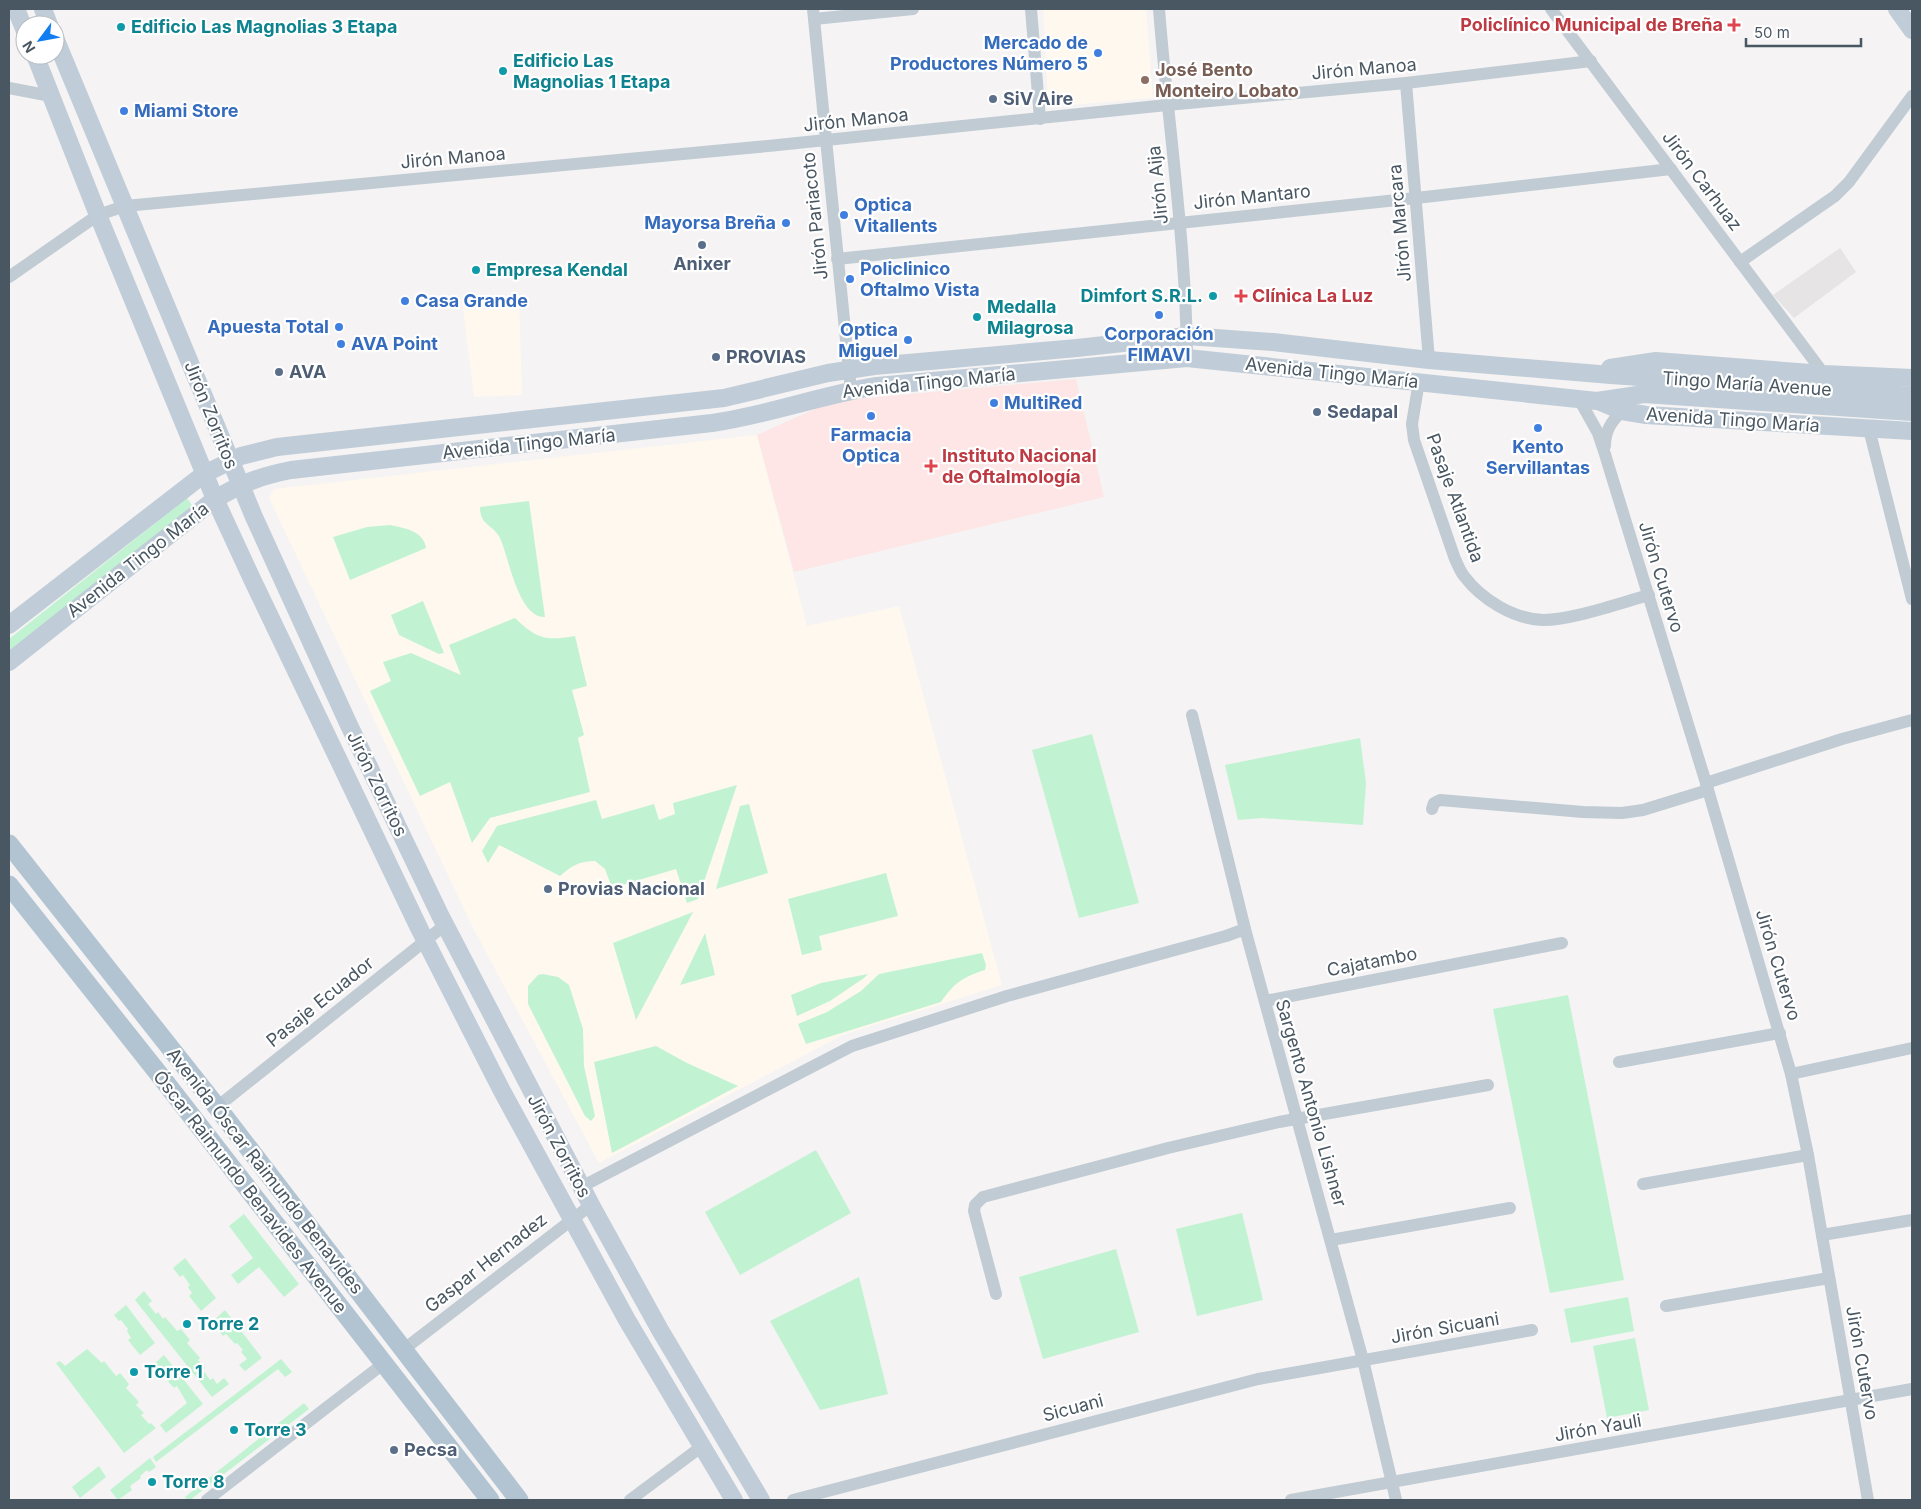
<svg xmlns="http://www.w3.org/2000/svg" width="1921" height="1509" font-family="Inter,sans-serif">
  <style>
    .commercial { fill: #fef8ee }
    .education { fill: #e6e4e5 }
    .medical { fill: #fde6e5 }
    .green { fill: #c1f3d2 }
    .lines { fill: none; stroke-linecap: round; stroke-linejoin: round }
    .street { stroke: #c0cbd3; stroke-width: 12 }
    .secondary { stroke: #c0ccd7; stroke-width: 18 }
    .primary { stroke: #b2c4d2; stroke-width: 19 }
    .health-dot { fill: #e0444e; stroke: #fff; stroke-width: 2 }
    .culture-dot { fill: #0f9aa8; stroke: #fff; stroke-width: 2 }
    .shop-dot { fill: #3f7fe0; stroke: #fff; stroke-width: 2 }
    .education-dot { fill: #8d6e63; stroke: #fff; stroke-width: 2 }
    .service-dot { fill: #5c6f8a; stroke: #fff; stroke-width: 2 }
    .labels { text-anchor: middle; stroke-width: 4.5; stroke-linejoin: round; paint-order: stroke }
    .health-label { font-size: 18px; font-weight: bold; fill: #be3a42; stroke: #fff; text-anchor: start }
    .culture-label { font-size: 18px; font-weight: bold; fill: #0d838f; stroke: #fff; text-anchor: start }
    .shop-label { font-size: 18px; font-weight: bold; fill: #366cbe; stroke: #fff; text-anchor: start }
    .street-label { font-size: 18px; fill: #495762; stroke: #fff }
    .education-label { font-size: 18px; font-weight: bold; fill: #785e54; stroke: #fff; text-anchor: start }
    .service-label { font-size: 18px; font-weight: bold; fill: #4e5e75; stroke: #fff; text-anchor: start }
  </style>
  <rect width="100%" height="100%" fill="#f5f3f3"/>
  <g class="commercial">
    <path d="M 1043,9 L 1146,9 L 1153,98 L 1070,105 L 1048,97 Z"/>
    <path d="M 519,295 L 522,395 L 474,397 L 462,299 Z"/>
    <path d="M 757,435 L 807,626 L 899,606 L 1002,985 L 843,1035 L 599,1163 L 473,928 L 269,498 L 274,489 Z"/>
  </g>
  <path class="education" d="M 1840,248 L 1856,272 L 1794,318 L 1773,295 Z"/>
  <path class="medical" d="M 1076,379 L 1104,497 L 794,572 L 757,435 L 833,401 Z"/>
  <g class="green">
    <path d="M 187,498 L 194,508 L 9,651 L 9,639 Z"/>
    <path d="M 529,501 L 545,617 C 518,618 509,557 500,538 C 493,524 480,526 480,507 Z"/>
    <path d="M 390,525 C 404,528 424,531 426,548 L 350,580 L 333,537 L 367,527 Z"/>
    <path d="M 423,601 L 444,653 L 439,654 L 399,635 L 391,615 Z"/>
    <path d="M 515,618 C 537,639 545,641 575,636 L 587,686 L 572,690 L 584,735 L 578,738 L 590,792 L 490,818 L 472,843 L 450,782 L 420,796 L 370,691 L 391,681 L 383,662 L 411,653 L 461,675 L 449,645 Z"/>
    <path d="M 1092,734 L 1139,903 L 1079,918 L 1032,750 Z"/>
    <path d="M 1360,738 L 1366,783 L 1363,825 L 1262,818 L 1238,820 L 1225,765 Z"/>
    <path d="M 737,785 L 698,899 L 687,903 L 676,869 L 612,888 L 605,869 L 595,861 C 580,861 571,866 560,876 L 499,845 L 488,863 L 482,851 L 497,826 L 596,800 L 602,819 L 654,804 L 659,820 L 675,814 L 673,803 Z"/>
    <path d="M 749,804 L 768,873 L 716,889 L 740,806 Z"/>
    <path d="M 886,873 L 898,916 L 819,936 L 822,950 L 802,955 L 788,899 Z"/>
    <path d="M 693,912 L 636,1020 L 613,943 Z"/>
    <path d="M 705,933 L 715,975 L 680,985 Z"/>
    <path d="M 982,953 L 986,965 L 985,970 C 963,977 954,983 941,1002 L 806,1044 L 798,1024 L 827,1012 L 861,991 L 879,974 Z"/>
    <path d="M 543,974 L 558,977 L 569,985 L 583,1029 L 584,1066 L 595,1116 L 591,1121 L 585,1116 L 528,1004 L 528,986 L 538,975 Z"/>
    <path d="M 868,974 L 864,978 L 830,1001 L 797,1016 L 791,995 L 821,983 Z"/>
    <path d="M 1568,995 L 1624,1280 L 1550,1293 L 1493,1009 Z"/>
    <path d="M 656,1046 L 687,1063 L 738,1086 L 612,1153 L 594,1062 Z"/>
    <path d="M 816,1150 L 851,1213 L 740,1275 L 705,1212 Z"/>
    <path d="M 1242,1213 L 1263,1300 L 1197,1316 L 1176,1229 Z"/>
    <path d="M 244,1214 L 299,1284 L 284,1297 L 259,1267 L 238,1284 L 231,1275 L 253,1258 L 229,1226 Z"/>
    <path d="M 1116,1249 L 1139,1332 L 1043,1359 L 1019,1277 Z"/>
    <path d="M 185,1258 L 216,1298 L 201,1311 L 189,1296 L 192,1293 L 188,1287 L 190,1285 L 183,1275 L 180,1277 L 173,1268 Z"/>
    <path d="M 859,1277 L 888,1394 L 820,1410 L 770,1321 Z"/>
    <path d="M 144,1291 L 152,1301 L 148,1304 L 156,1314 L 158,1312 L 163,1319 L 165,1317 L 177,1331 L 181,1329 L 190,1340 L 187,1343 L 200,1358 L 198,1360 L 205,1368 L 203,1370 L 210,1380 L 213,1378 L 217,1384 L 224,1378 L 229,1384 L 212,1397 L 135,1300 Z"/>
    <path d="M 1628,1297 L 1634,1331 L 1571,1343 L 1564,1309 Z"/>
    <path d="M 126,1305 L 155,1343 L 140,1355 L 128,1340 L 131,1338 L 127,1331 L 128,1329 L 121,1320 L 119,1321 L 114,1315 Z"/>
    <path d="M 225,1310 L 262,1358 L 245,1371 L 239,1365 L 247,1359 L 241,1352 L 243,1350 L 237,1343 L 235,1344 L 226,1334 L 223,1336 L 212,1322 Z"/>
    <path d="M 1635,1338 L 1649,1410 L 1607,1418 L 1593,1346 Z"/>
    <path d="M 87,1349 L 102,1363 L 104,1361 L 116,1376 L 120,1373 L 129,1384 L 126,1388 L 139,1402 L 136,1405 L 144,1413 L 141,1415 L 149,1424 L 151,1423 L 156,1428 L 124,1453 L 56,1363 L 60,1361 L 65,1366 Z"/>
    <path d="M 164,1355 L 203,1404 L 166,1433 L 160,1425 L 187,1403 L 177,1386 L 174,1388 L 165,1378 L 162,1379 L 152,1366 Z"/>
    <path d="M 281,1359 L 292,1372 L 285,1377 L 278,1369 L 156,1462 L 153,1457 Z"/>
    <path d="M 304,1403 L 309,1409 L 190,1500 L 187,1500 L 185,1497 Z"/>
    <path d="M 150,1458 L 156,1467 L 149,1472 L 147,1470 L 140,1476 L 141,1478 L 130,1486 L 132,1490 L 118,1500 L 110,1490 Z"/>
    <path d="M 99,1466 L 106,1477 L 80,1498 L 72,1487 Z"/>
  </g>
  <g class="lines">
    <g class="street">
      <path d="M 813,9 L 851,390"/>
      <path d="M 1031,9 L 1040,119"/>
      <path d="M 1159,9 C 1168,125 1186,241 1187,358"/>
      <path d="M 1551,9 L 1824,374"/>
      <path d="M 814,19 L 913,9"/>
      <path d="M 1406,83 L 1429,360"/>
      <path d="M 9,88 L 51,96"/>
      <path d="M 837,259 L 1416,198 L 1671,169"/>
      <path d="M 1740,262 L 1835,196 L 1849,182 L 1912,96"/>
      <path d="M 9,277 L 98,215 L 125,206 L 768,146 L 1167,105 L 1406,83 L 1591,61"/>
      <path d="M 1419,381 L 1412,424 L 1414,440 L 1455,559 C 1458,565 1460,571 1464,576 C 1482,600 1514,619 1543,620 C 1572,620 1620,603 1649,595"/>
      <path d="M 1579,399 L 1598,433 L 1604,451 L 1706,783 L 1791,1074 L 1808,1155 L 1868,1500"/>
      <path d="M 1869,429 L 1912,599"/>
      <path d="M 1605,446 C 1605,431 1611,422 1622,411"/>
      <path d="M 1192,715 L 1245,929 L 1363,1360 L 1396,1500"/>
      <path d="M 1706,783 L 1842,739 L 1912,720"/>
      <path d="M 1432,809 L 1434,803 L 1440,800 L 1583,812 L 1622,813 L 1643,810 L 1708,790"/>
      <path d="M 1265,1001 L 1562,943"/>
      <path d="M 1619,1062 L 1780,1033"/>
      <path d="M 1791,1074 L 1912,1048"/>
      <path d="M 217,1107 L 445,925"/>
      <path d="M 1643,1184 L 1808,1155"/>
      <path d="M 581,1187 L 852,1046 L 1007,996 L 1226,936 L 1245,929"/>
      <path d="M 1822,1235 L 1912,1220"/>
      <path d="M 1331,1240 L 1510,1208"/>
      <path d="M 996,1294 L 974,1211 L 975,1205 L 983,1197 L 1168,1148 L 1279,1122 L 1488,1085"/>
      <path d="M 1666,1306 L 1829,1278"/>
      <path d="M 403,1350 L 591,1205"/>
      <path d="M 207,1500 L 383,1364"/>
      <path d="M 630,1500 L 701,1447"/>
      <path d="M 793,1500 L 1258,1379 L 1532,1330"/>
      <path d="M 1291,1500 L 1912,1389"/>
    </g>
    <g class="secondary">
      <path d="M 16,9 L 25,31"/>
      <path d="M 43,9 L 49,25"/>
      <path d="M 1897,9 L 1912,30"/>
      <path d="M 55,38 L 254,517 L 348,723 L 440,915 L 591,1205 L 660,1330 L 761,1500"/>
      <path d="M 35,55 L 98,215 L 215,499 L 252,579 L 420,930 L 502,1091 L 627,1320 L 734,1500"/>
      <path d="M 1610,368 L 1656,361 L 1824,374 L 1912,378"/>
      <path d="M 1598,401 L 1622,411 L 1646,415 L 1912,431"/>
      <path d="M 9,625 L 204,474 L 241,456 L 277,447 L 724,398 L 828,373 L 874,366 L 1077,348 L 1187,336 L 1273,342 L 1429,360 L 1611,375 L 1912,396"/>
      <path d="M 9,662 L 215,499 C 243,483 260,476 291,470 L 712,423 C 768,415 821,395 877,386 L 1187,358 L 1597,401 L 1644,394 L 1912,412"/>
    </g>
    <g class="primary">
      <path d="M 9,844 L 217,1107 L 519,1500"/>
      <path d="M 9,885 L 162,1078 L 490,1500"/>
    </g>
  </g>
  <g class="health-dot">
    <path d="M1731.5 17.5h5v5h5v5h-5v5h-5v-5h-5v-5h5z"/>
    <path d="M1238.5 288.5h5v5h5v5h-5v5h-5v-5h-5v-5h5z"/>
    <path d="M928.5 458.5h5v5h5v5h-5v5h-5v-5h-5v-5h5z"/>
  </g>
  <g class="culture-dot">
    <circle cx="121" cy="27" r="5"/>
    <circle cx="503" cy="71" r="5"/>
    <circle cx="476" cy="270" r="5"/>
    <circle cx="1213" cy="296" r="5"/>
    <circle cx="977" cy="317" r="5"/>
    <circle cx="187" cy="1324" r="5"/>
    <circle cx="134" cy="1372" r="5"/>
    <circle cx="234" cy="1430" r="5"/>
    <circle cx="152" cy="1482" r="5"/>
  </g>
  <g class="shop-dot">
    <circle cx="1098" cy="53" r="5"/>
    <circle cx="124" cy="111" r="5"/>
    <circle cx="844" cy="215" r="5"/>
    <circle cx="786" cy="223" r="5"/>
    <circle cx="850" cy="279" r="5"/>
    <circle cx="405" cy="301" r="5"/>
    <circle cx="1159" cy="315" r="5"/>
    <circle cx="339" cy="327" r="5"/>
    <circle cx="908" cy="340" r="5"/>
    <circle cx="341" cy="344" r="5"/>
    <circle cx="994" cy="403" r="5"/>
    <circle cx="871" cy="416" r="5"/>
    <circle cx="1538" cy="428" r="5"/>
  </g>
  <circle class="education-dot" cx="1145" cy="80" r="5"/>
  <g class="service-dot">
    <circle cx="993" cy="99" r="5"/>
    <circle cx="702" cy="245" r="5"/>
    <circle cx="716" cy="357" r="5"/>
    <circle cx="279" cy="372" r="5"/>
    <circle cx="1317" cy="412" r="5"/>
    <circle cx="548" cy="889" r="5"/>
    <circle cx="394" cy="1450" r="5"/>
  </g>
  <g class="labels">
    <g class="health-label">
      <text x="1723" y="31" text-anchor="end">Policlínico Municipal de Breña</text>
      <text x="1252" y="302">Clínica La Luz</text>
      <text x="942" y="462">Instituto Nacional<tspan x="942" dy="21">de Oftalmología</tspan></text>
    </g>
    <g class="culture-label">
      <text x="131" y="33">Edificio Las Magnolias 3 Etapa</text>
      <text x="513" y="67">Edificio Las<tspan x="513" dy="21">Magnolias 1 Etapa</tspan></text>
      <text x="486" y="276">Empresa Kendal</text>
      <text x="1203" y="302" text-anchor="end">Dimfort S.R.L.</text>
      <text x="987" y="313">Medalla<tspan x="987" dy="21">Milagrosa</tspan></text>
      <text x="197" y="1330">Torre 2</text>
      <text x="144" y="1378">Torre 1</text>
      <text x="244" y="1436">Torre 3</text>
      <text x="162" y="1488">Torre 8</text>
    </g>
    <g class="shop-label">
      <text x="1088" y="49" text-anchor="end">Mercado de<tspan x="1088" dy="21">Productores Número 5</tspan></text>
      <text x="134" y="117">Miami Store</text>
      <text x="854" y="211">Optica<tspan x="854" dy="21">Vitallents</tspan></text>
      <text x="776" y="229" text-anchor="end">Mayorsa Breña</text>
      <text x="860" y="275">Policlinico<tspan x="860" dy="21">Oftalmo Vista</tspan></text>
      <text x="415" y="307">Casa Grande</text>
      <text x="329" y="333" text-anchor="end">Apuesta Total</text>
      <text x="898" y="336" text-anchor="end">Optica<tspan x="898" dy="21">Miguel</tspan></text>
      <text x="1159" y="340" text-anchor="middle">Corporación<tspan x="1159" dy="21">FIMAVI</tspan></text>
      <text x="351" y="350">AVA Point</text>
      <text x="1004" y="409">MultiRed</text>
      <text x="871" y="441" text-anchor="middle">Farmacia<tspan x="871" dy="21">Optica</tspan></text>
      <text x="1538" y="453" text-anchor="middle">Kento<tspan x="1538" dy="21">Servillantas</tspan></text>
    </g>
    <g class="street-label">
      <text transform="translate(1364 69) rotate(-5)" y="6">Jirón Manoa</text>
      <text transform="translate(856 120) rotate(-6)" y="6">Jirón Manoa</text>
      <text transform="translate(453 158) rotate(-5)" y="6">Jirón Manoa</text>
      <text transform="translate(1702 181) rotate(53)" y="6">Jirón Carhuaz</text>
      <text transform="translate(1158 185) rotate(-96)" y="6">Jirón Aija</text>
      <text transform="translate(1252 197) rotate(-6)" y="6">Jirón Mantaro</text>
      <text transform="translate(815 216) rotate(-96)" y="6">Jirón Pariacoto</text>
      <text transform="translate(1400 223) rotate(-95)" y="6">Jirón Marcara</text>
      <text transform="translate(1332 373) rotate(6)" y="6">Avenida Tingo María</text>
      <text transform="translate(929 383) rotate(-6)" y="6">Avenida Tingo María</text>
      <text transform="translate(1747 384) rotate(4)" y="6">Tingo María Avenue</text>
      <text transform="translate(211 415) rotate(68)" y="6">Jirón Zorritos</text>
      <text transform="translate(1733 420) rotate(4)" y="6">Avenida Tingo María</text>
      <text transform="translate(529 444) rotate(-6)" y="6">Avenida Tingo María</text>
      <text transform="translate(1455 498) rotate(70)" y="6">Pasaje Atlantida</text>
      <text transform="translate(138 560) rotate(-38)" y="6">Avenida Tingo María</text>
      <text transform="translate(1661 577) rotate(73)" y="6">Jirón Cutervo</text>
      <text transform="translate(377 784) rotate(64)" y="6">Jirón Zorritos</text>
      <text transform="translate(1372 962) rotate(-11)" y="6">Cajatambo</text>
      <text transform="translate(1778 965) rotate(73)" y="6">Jirón Cutervo</text>
      <text transform="translate(320 1002) rotate(-39)" y="6">Pasaje Ecuador</text>
      <text transform="translate(1311 1103) rotate(74)" y="6">Sargento Antonio Lishner</text>
      <text transform="translate(559 1146) rotate(62)" y="6">Jirón Zorritos</text>
      <text transform="translate(265 1171) rotate(52)" y="6">Avenida Óscar Raimundo Benavides</text>
      <text transform="translate(250 1192) rotate(52)" y="6">Óscar Raimundo Benavides Avenue</text>
      <text transform="translate(486 1263) rotate(-38)" y="6">Gaspar Hernadez</text>
      <text transform="translate(1445 1328) rotate(-10)" y="6">Jirón Sicuani</text>
      <text transform="translate(1862 1363) rotate(80)" y="6">Jirón Cutervo</text>
      <text transform="translate(1073 1408) rotate(-15)" y="6">Sicuani</text>
      <text transform="translate(1598 1428) rotate(-10)" y="6">Jirón Yauli</text>
    </g>
    <g class="education-label">
      <text x="1155" y="76">José Bento<tspan x="1155" dy="21">Monteiro Lobato</tspan></text>
    </g>
    <g class="service-label">
      <text x="1003" y="105">SiV Aire</text>
      <text x="702" y="270" text-anchor="middle">Anixer</text>
      <text x="726" y="363">PROVIAS</text>
      <text x="289" y="378">AVA</text>
      <text x="1327" y="418">Sedapal</text>
      <text x="558" y="895">Provias Nacional</text>
      <text x="404" y="1456">Pecsa</text>
    </g>
  </g>
  <rect width="1921" height="1509" fill="none" stroke="#495762" stroke-width="20"/>
  <g transform="translate(40 40) rotate(238)"><circle r="24" fill="#ffffff" stroke="#b6bcc0"/>
  <path d="M0-4L9 19L0 12L-9 19Z" fill="#117df1"/>
  <text y="-8" font-size="14" font-weight="bold" text-anchor="middle" fill="#495762">N</text>
  </g>
  <path d="M1746 38v8h115v-8" fill="none" stroke="#495762" stroke-width="2.5"/>
  <text x="1754" y="38" font-size="15" fill="#495762" stroke="#ffffff" stroke-width="4" paint-order="stroke">50 m</text>
</svg>
